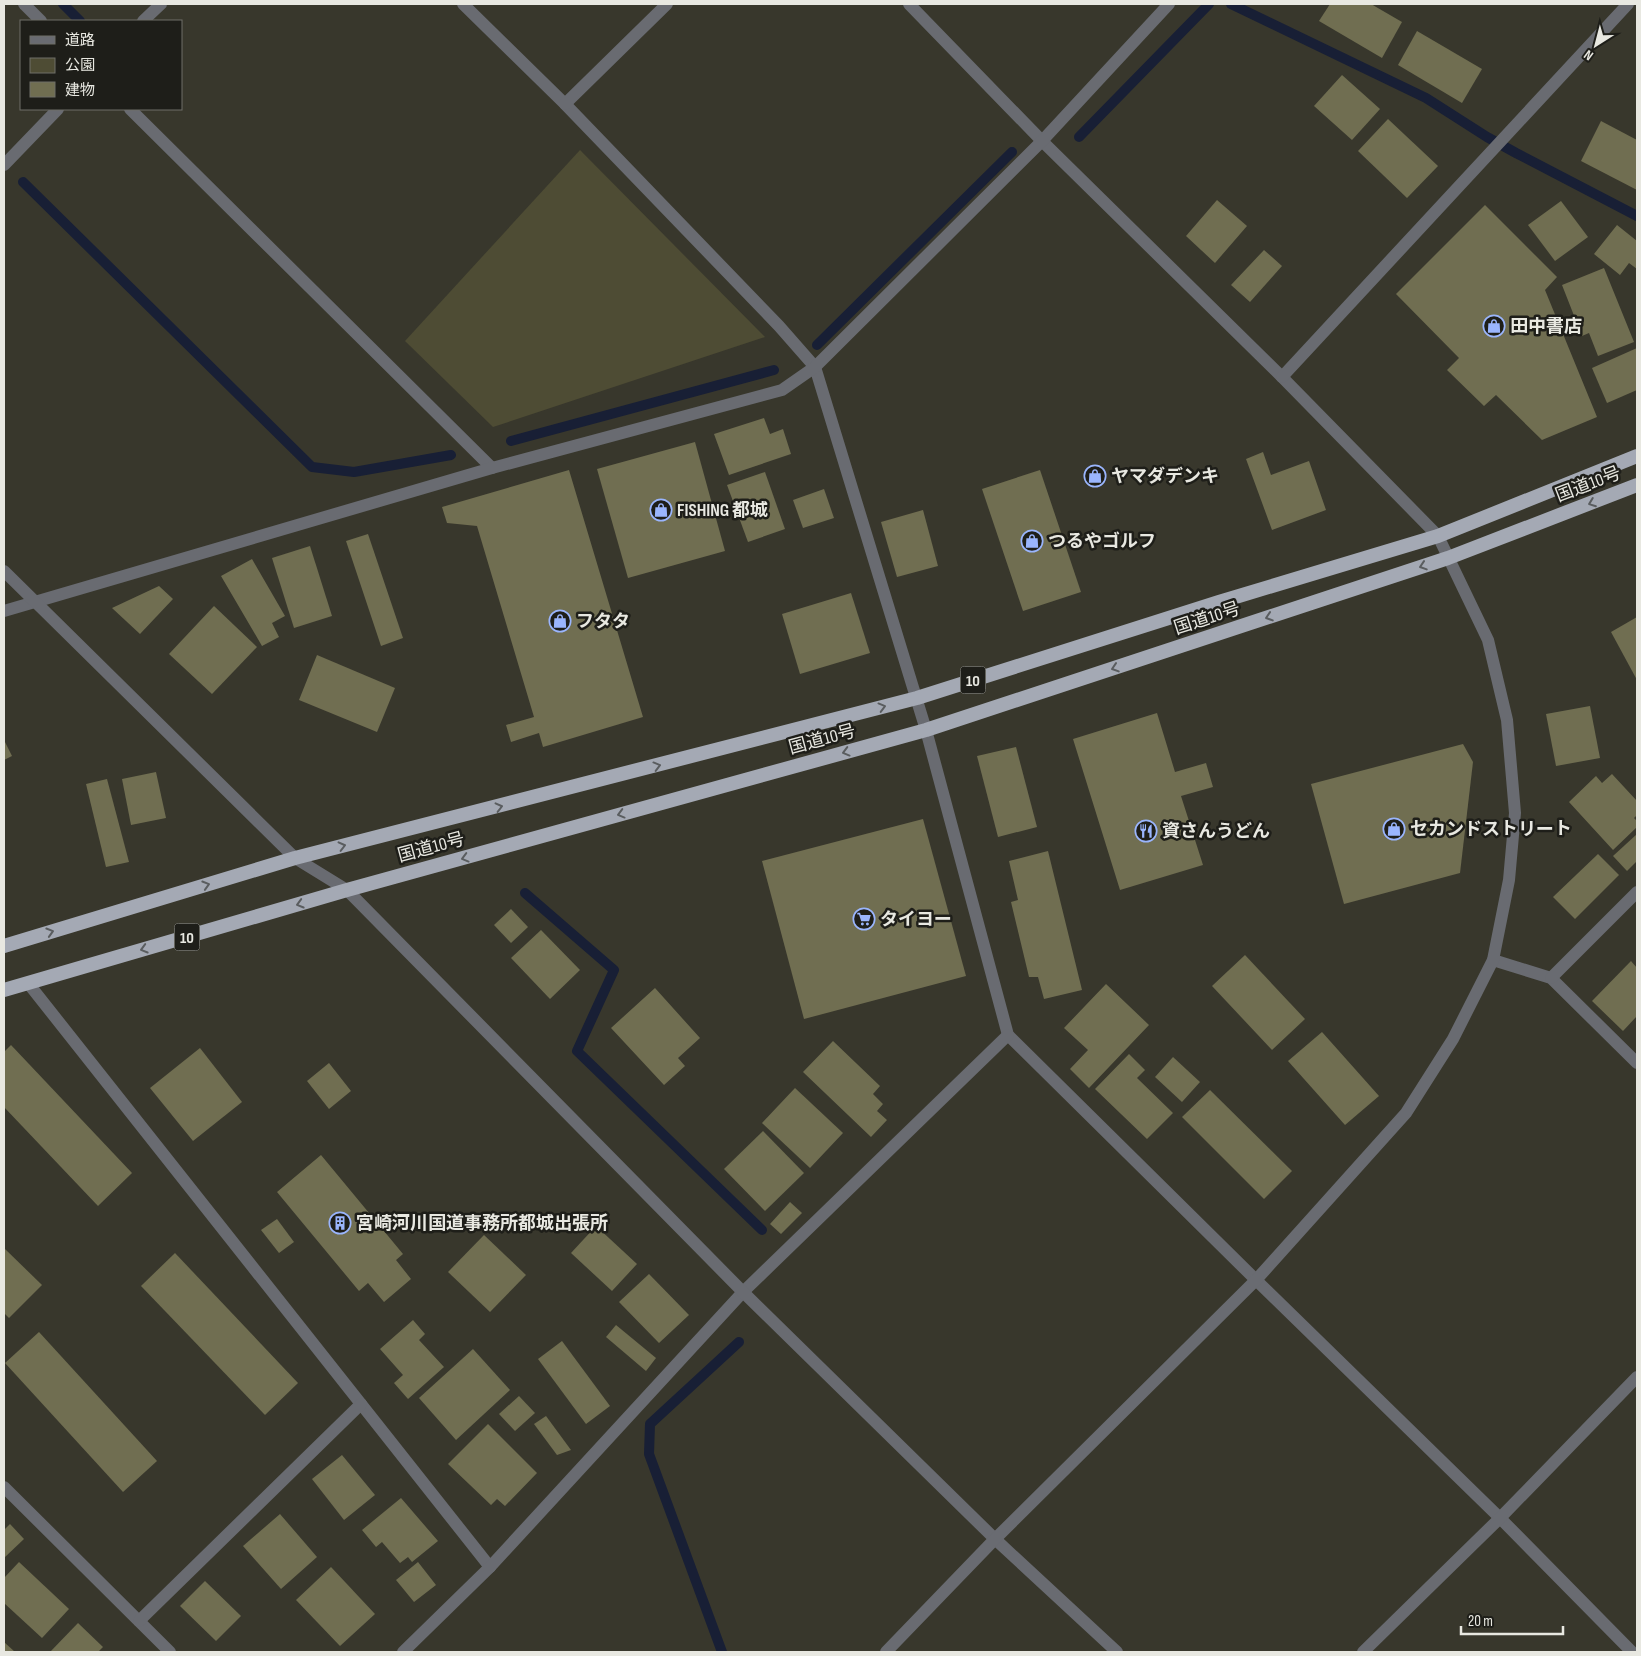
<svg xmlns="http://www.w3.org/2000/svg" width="1641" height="1656" font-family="'Sofia Sans Condensed','Noto Sans JP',sans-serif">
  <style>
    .green { fill: #4e4c34 }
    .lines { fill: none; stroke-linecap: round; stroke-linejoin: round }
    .stream { stroke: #181f35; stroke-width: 10 }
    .building { fill: #706e51 }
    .minor { stroke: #696b71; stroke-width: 12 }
    .tertiary { stroke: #696b71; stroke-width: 12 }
    .trunk { stroke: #a4a9b4; stroke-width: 14 }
    .oneway { stroke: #5a5d5f }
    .labels { text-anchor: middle; stroke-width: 5; stroke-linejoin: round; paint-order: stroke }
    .shield { fill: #1e1e19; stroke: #ababa5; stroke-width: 1 }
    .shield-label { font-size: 16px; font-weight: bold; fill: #e8e8e1 }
    .poi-label { font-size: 18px; font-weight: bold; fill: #e8e8e1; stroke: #1e1e19; text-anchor: start }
    .street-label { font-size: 18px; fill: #e8e8e1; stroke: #1e1e19 }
  </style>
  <rect width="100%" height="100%" fill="#38372c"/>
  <path class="green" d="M 580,150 L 765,337 L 493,427 L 405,341 Z"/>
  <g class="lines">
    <g class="stream">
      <path d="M 63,4 L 80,21"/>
      <path d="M 1231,4 L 1426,98 L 1487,137 L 1516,153 L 1637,216"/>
      <path d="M 1079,137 L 1209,4"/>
      <path d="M 23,182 L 312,467 L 354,472 L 451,455"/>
      <path d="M 817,345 L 1012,152"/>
      <path d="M 511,441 L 774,370"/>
      <path d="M 525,893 L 614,970 L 577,1051 L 762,1230"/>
      <path d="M 722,1652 L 649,1454 L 650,1424 L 739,1342"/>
    </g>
  </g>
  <g class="building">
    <path d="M 1330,4 L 1371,4 L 1402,22 L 1382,58 L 1319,21 Z"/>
    <path d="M 1417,31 L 1482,69 L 1462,103 L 1398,65 Z"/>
    <path d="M 1342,75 L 1380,109 L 1352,140 L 1314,106 Z"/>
    <path d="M 1388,119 L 1438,166 L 1407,198 L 1358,151 Z"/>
    <path d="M 1601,121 L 1637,140 L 1637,190 L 1581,161 Z"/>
    <path d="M 1217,200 L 1247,226 L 1215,263 L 1186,236 Z"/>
    <path d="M 1561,201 L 1588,237 L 1555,261 L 1528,225 Z"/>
    <path d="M 1485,205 L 1557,277 L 1545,290 L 1597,417 L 1542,440 L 1496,395 L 1484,406 L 1447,370 L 1459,358 L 1396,294 Z"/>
    <path d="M 1617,225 L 1637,241 L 1637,269 L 1629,263 L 1620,275 L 1594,254 Z"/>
    <path d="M 1264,250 L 1282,266 L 1250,302 L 1231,285 Z"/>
    <path d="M 1604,268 L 1634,342 L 1598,356 L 1589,333 L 1582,336 L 1562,285 Z"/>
    <path d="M 1637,348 L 1637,390 L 1607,403 L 1592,368 Z"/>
    <path d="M 764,418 L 770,434 L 783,429 L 791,454 L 729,475 L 714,434 Z"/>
    <path d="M 695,442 L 725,551 L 628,578 L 597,469 Z"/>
    <path d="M 1263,452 L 1271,475 L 1309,461 L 1326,510 L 1272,530 L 1246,459 Z"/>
    <path d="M 569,470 L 643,717 L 543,747 L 539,733 L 511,742 L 506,725 L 534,717 L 477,526 L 447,523 L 442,507 Z"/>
    <path d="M 1040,470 L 1081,592 L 1023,611 L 982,489 Z"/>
    <path d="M 765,472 L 785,529 L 748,542 L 727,485 Z"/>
    <path d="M 824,489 L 834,518 L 803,528 L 793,500 Z"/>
    <path d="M 923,510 L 938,566 L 897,577 L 881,522 Z"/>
    <path d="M 368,534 L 403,638 L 381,646 L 346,541 Z"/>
    <path d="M 310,546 L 332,616 L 294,628 L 272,558 Z"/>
    <path d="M 252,559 L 285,616 L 272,623 L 279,637 L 262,646 L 221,576 Z"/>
    <path d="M 159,586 L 173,599 L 140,634 L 112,608 Z"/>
    <path d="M 851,593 L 870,653 L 800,674 L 782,614 Z"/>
    <path d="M 214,606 L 257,647 L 212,694 L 169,654 Z"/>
    <path d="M 1637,617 L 1637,680 L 1611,632 Z"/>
    <path d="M 317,655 L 395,688 L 377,732 L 299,700 Z"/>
    <path d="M 1590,706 L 1600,758 L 1556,766 L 1546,714 Z"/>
    <path d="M 1157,713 L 1175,772 L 1206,763 L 1213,787 L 1181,796 L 1203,865 L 1120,890 L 1073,739 Z"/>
    <path d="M 4,740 L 12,756 L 4,760 Z"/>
    <path d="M 1463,744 L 1473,762 L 1460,873 L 1344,904 L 1311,784 Z"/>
    <path d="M 1016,747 L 1037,827 L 998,837 L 977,756 Z"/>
    <path d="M 156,772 L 166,818 L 131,825 L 122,779 Z"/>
    <path d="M 1612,774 L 1637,801 L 1637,815 L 1634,818 L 1637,821 L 1637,827 L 1613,850 L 1569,802 L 1596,776 L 1602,783 Z"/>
    <path d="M 107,779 L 129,862 L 106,867 L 86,784 Z"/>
    <path d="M 923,819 L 966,976 L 804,1019 L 762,861 Z"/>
    <path d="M 1637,834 L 1637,861 L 1627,871 L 1613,856 Z"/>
    <path d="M 1048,851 L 1082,990 L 1044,999 L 1038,977 L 1029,977 L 1011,902 L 1018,900 L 1009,861 Z"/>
    <path d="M 1598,854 L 1619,875 L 1575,919 L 1553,897 Z"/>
    <path d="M 511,909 L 528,927 L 511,943 L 494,925 Z"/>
    <path d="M 541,930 L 580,970 L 550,999 L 511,958 Z"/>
    <path d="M 1245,955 L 1305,1019 L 1272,1050 L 1212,986 Z"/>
    <path d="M 1631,961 L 1637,968 L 1637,1016 L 1623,1031 L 1592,1001 Z"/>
    <path d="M 1106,984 L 1149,1025 L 1089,1088 L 1070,1069 L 1088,1050 L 1064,1028 Z"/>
    <path d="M 655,988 L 700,1038 L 678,1058 L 685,1066 L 664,1085 L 611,1028 Z"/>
    <path d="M 1322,1032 L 1379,1096 L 1345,1125 L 1288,1061 Z"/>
    <path d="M 833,1041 L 880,1086 L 873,1094 L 883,1104 L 877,1111 L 887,1120 L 871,1137 L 803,1072 Z"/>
    <path d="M 11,1045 L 132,1173 L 98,1206 L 4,1107 L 4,1052 Z"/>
    <path d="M 200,1048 L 242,1102 L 193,1141 L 150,1088 Z"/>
    <path d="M 1129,1054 L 1145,1070 L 1137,1078 L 1173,1113 L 1147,1139 L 1095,1089 Z"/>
    <path d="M 1173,1057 L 1200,1082 L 1182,1102 L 1155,1077 Z"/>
    <path d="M 329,1063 L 351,1091 L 329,1109 L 307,1081 Z"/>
    <path d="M 795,1088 L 843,1133 L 810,1168 L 762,1123 Z"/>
    <path d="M 1210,1090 L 1292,1171 L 1264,1199 L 1182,1117 Z"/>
    <path d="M 763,1131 L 804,1173 L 765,1211 L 724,1169 Z"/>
    <path d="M 321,1155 L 403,1254 L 396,1260 L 411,1279 L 384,1302 L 368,1283 L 359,1291 L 277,1192 Z"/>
    <path d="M 790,1202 L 802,1213 L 781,1234 L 770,1224 Z"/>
    <path d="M 277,1219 L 294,1242 L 279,1253 L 261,1230 Z"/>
    <path d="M 596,1226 L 637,1264 L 612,1291 L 571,1253 Z"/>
    <path d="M 484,1235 L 526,1275 L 490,1312 L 448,1272 Z"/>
    <path d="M 4,1248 L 42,1285 L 9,1318 L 4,1313 Z"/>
    <path d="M 175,1253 L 298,1383 L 265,1415 L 141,1286 Z"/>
    <path d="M 649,1274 L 689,1315 L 659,1343 L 619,1302 Z"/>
    <path d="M 413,1320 L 425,1334 L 419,1340 L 444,1367 L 408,1399 L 394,1383 L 403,1375 L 380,1349 Z"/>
    <path d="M 616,1325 L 656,1358 L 646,1371 L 606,1337 Z"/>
    <path d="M 39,1332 L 157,1461 L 123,1492 L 5,1363 Z"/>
    <path d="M 562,1341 L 610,1406 L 586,1424 L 538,1359 Z"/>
    <path d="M 473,1349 L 510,1390 L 456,1440 L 419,1398 Z"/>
    <path d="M 519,1396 L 535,1413 L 515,1431 L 499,1414 Z"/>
    <path d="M 546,1416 L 571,1450 L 557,1455 L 534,1424 Z"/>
    <path d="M 488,1424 L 537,1473 L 505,1506 L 497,1499 L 491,1505 L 448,1464 Z"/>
    <path d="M 342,1455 L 375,1495 L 344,1520 L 312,1479 Z"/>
    <path d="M 401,1498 L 438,1541 L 412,1562 L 408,1557 L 400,1563 L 382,1542 L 376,1547 L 362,1530 Z"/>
    <path d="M 280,1514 L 317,1557 L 281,1589 L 243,1546 Z"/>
    <path d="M 10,1524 L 24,1539 L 4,1558 L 4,1530 Z"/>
    <path d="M 19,1562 L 69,1609 L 42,1638 L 4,1603 L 4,1578 Z"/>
    <path d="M 418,1562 L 436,1585 L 414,1602 L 396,1580 Z"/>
    <path d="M 331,1567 L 375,1614 L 340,1646 L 296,1600 Z"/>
    <path d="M 205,1581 L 241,1616 L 216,1641 L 180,1606 Z"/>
    <path d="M 78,1623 L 103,1647 L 98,1652 L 50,1652 Z"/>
    <path d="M 4,1642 L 15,1652 L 4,1652 Z"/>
  </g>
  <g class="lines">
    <g class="minor">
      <path d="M 24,4 L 41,21"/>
      <path d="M 463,4 L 565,104 L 779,326 L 815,367 L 926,730 L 1008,1035 L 1256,1280 L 1500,1518 L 1632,1652"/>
      <path d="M 909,4 L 1042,141 L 1282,377 L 1438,536"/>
      <path d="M 143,21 L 161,4"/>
      <path d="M 565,104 L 667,4"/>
      <path d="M 130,109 L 492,468"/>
      <path d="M 4,165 L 58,109"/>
      <path d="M 1282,377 L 1628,4"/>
      <path d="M 4,611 L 492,468 L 782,390 L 815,367 L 1042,141 L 1169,4"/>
      <path d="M 1493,960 L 1551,978 L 1637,1063"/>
      <path d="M 1551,978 L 1637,892"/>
      <path d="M 28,983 L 490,1567"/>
      <path d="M 4,1487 L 170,1652"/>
      <path d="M 139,1621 L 361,1404"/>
      <path d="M 403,1652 L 490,1567 L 743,1292 L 1008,1035"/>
      <path d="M 1363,1652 L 1500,1518 L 1637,1377"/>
    </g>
    <g class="tertiary">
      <path d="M 4,571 L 295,858 L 347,890 L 743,1292 L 995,1539 L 1117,1652"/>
      <path d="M 886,1652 L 995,1539 L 1256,1280 L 1406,1113 L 1453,1039 L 1493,960 L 1509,880 L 1515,813 L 1507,720 L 1488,640 L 1438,536"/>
    </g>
    <g class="trunk">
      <path d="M 4,946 L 295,858 L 917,698 L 1219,602 L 1438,536 L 1637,456"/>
      <path d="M 4,990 L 347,890 L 926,730 L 1448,558 L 1637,485"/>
    </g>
  </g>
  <defs><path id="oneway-chevron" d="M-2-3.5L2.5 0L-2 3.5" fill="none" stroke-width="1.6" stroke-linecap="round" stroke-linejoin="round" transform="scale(1.25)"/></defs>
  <g class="oneway">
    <use href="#oneway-chevron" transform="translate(1592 503) rotate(159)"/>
    <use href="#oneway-chevron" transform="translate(1423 566) rotate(162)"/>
    <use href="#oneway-chevron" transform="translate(1269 617) rotate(162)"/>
    <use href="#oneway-chevron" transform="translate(1115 668) rotate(162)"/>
    <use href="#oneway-chevron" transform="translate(882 707) rotate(-15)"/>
    <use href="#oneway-chevron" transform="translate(846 752) rotate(165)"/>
    <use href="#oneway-chevron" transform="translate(657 766) rotate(-15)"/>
    <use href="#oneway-chevron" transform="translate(499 807) rotate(-14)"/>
    <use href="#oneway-chevron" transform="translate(621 814) rotate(165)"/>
    <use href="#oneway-chevron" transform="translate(342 846) rotate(-14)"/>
    <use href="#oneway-chevron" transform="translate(465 858) rotate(165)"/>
    <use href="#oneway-chevron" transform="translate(206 885) rotate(-17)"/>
    <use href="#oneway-chevron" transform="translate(300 904) rotate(164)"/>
    <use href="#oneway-chevron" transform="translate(50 932) rotate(-17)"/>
    <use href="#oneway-chevron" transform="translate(144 949) rotate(164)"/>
  </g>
  <defs>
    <g id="shop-ring" transform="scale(1.125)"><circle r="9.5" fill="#1e1e19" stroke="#9ab5fd" stroke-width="1.5"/><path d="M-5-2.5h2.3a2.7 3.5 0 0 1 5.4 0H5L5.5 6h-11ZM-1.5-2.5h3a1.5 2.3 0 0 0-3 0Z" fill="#9ab5fd"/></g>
    <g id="restaurant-ring" transform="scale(1.125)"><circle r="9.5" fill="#1e1e19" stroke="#9ab5fd" stroke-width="1.5"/><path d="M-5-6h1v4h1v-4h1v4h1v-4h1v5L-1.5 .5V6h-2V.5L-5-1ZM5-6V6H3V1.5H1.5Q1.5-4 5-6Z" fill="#9ab5fd"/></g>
    <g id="supermarket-ring" transform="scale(1.125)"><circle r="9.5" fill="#1e1e19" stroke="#9ab5fd" stroke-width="1.5"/><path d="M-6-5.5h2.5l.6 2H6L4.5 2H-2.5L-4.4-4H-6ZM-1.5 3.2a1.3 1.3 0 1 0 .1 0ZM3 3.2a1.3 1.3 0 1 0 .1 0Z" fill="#9ab5fd"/></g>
    <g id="building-ring" transform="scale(1.125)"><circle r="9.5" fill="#1e1e19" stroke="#9ab5fd" stroke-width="1.5"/><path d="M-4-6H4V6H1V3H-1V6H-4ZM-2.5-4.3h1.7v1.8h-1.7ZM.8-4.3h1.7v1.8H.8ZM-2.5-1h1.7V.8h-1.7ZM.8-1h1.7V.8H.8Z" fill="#9ab5fd"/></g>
  </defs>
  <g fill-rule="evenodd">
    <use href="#shop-ring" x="1494" y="326"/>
    <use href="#shop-ring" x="1095" y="476"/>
    <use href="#shop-ring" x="661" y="510"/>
    <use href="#shop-ring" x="1032" y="541"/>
    <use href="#shop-ring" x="560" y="621"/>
    <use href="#shop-ring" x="1394" y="829"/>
    <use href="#restaurant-ring" x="1146" y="831"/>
    <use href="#supermarket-ring" x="864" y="919"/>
    <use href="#building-ring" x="340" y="1223"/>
  </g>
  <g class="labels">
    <g class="shield">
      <rect x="960.5" y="666.5" width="25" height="27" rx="4"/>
      <rect x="174.5" y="923.5" width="25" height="27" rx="4"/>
    </g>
    <g class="shield-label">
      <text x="973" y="686">10</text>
      <text x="187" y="943">10</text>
    </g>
    <g class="poi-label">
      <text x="1510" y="332">田中書店</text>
      <text x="1111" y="482">ヤマダデンキ</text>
      <text x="677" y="516">FISHING 都城</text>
      <text x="1048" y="547">つるやゴルフ</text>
      <text x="576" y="627">フタタ</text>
      <text x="1410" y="835">セカンドストリート</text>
      <text x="1162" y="837">資さんうどん</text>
      <text x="880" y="925">タイヨー</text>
      <text x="356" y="1229">宮崎河川国道事務所都城出張所</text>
    </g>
    <g class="street-label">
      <text transform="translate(1588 484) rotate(-21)" y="6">国道10号</text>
      <text transform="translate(1207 618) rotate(-18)" y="6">国道10号</text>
      <text transform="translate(822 739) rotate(-15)" y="6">国道10号</text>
      <text transform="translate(431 847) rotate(-15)" y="6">国道10号</text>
    </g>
  </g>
  <rect width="1641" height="1656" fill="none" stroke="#e8e8e1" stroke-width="10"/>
  <rect x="20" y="20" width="162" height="90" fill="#1e1e19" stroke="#6f6f69"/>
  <rect x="30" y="36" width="25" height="8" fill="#696b71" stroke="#6f6f69"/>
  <text x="65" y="45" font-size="15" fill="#e8e8e1">道路</text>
  <rect x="30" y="58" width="25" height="15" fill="#4e4c34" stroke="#6f6f69"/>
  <text x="65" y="70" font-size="15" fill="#e8e8e1">公園</text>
  <rect x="30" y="82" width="25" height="15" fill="#706e51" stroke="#6f6f69"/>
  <text x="65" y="95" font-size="15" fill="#e8e8e1">建物</text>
  <g transform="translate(1596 45) rotate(216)" stroke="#1e1e19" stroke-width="4" paint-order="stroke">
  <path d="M0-4L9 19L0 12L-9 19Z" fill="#e8e8e1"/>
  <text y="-8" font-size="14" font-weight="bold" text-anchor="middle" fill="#e8e8e1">N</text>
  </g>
  <path d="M1461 1626v8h102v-8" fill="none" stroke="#e8e8e1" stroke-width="2.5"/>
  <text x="1468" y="1626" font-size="15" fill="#e8e8e1" stroke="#1e1e19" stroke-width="4" paint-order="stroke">20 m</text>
</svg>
